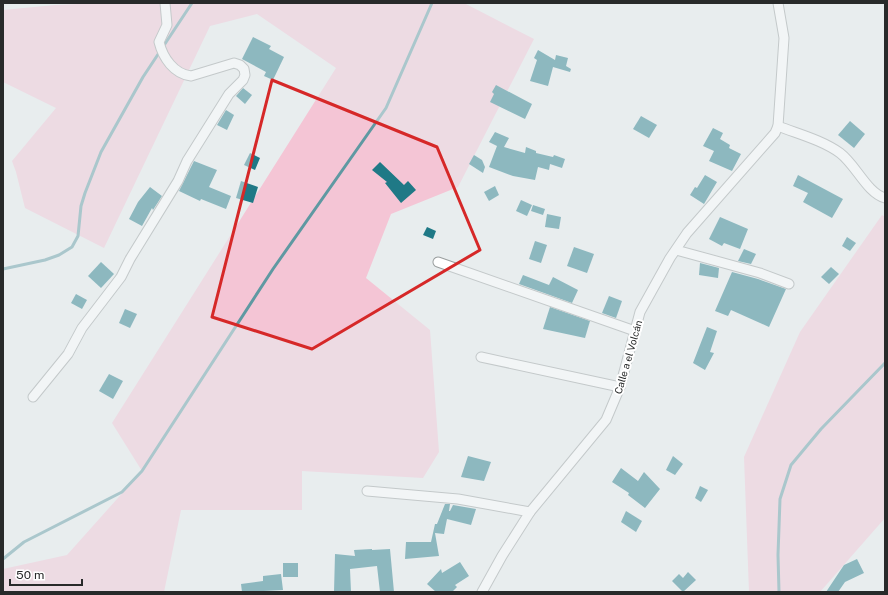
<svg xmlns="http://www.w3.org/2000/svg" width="888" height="595" font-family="'Public Sans',sans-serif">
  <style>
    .green { fill: #f4c5d5 }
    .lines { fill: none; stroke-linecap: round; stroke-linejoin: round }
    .stream { stroke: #5f99a2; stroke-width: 3 }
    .building { fill: #1f7986 }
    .street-casing { stroke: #999e9e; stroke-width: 11 }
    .street { stroke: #fff; stroke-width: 9 }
    .marked { fill: none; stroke: #d62828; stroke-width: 3; stroke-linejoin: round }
    .labels { text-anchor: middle; stroke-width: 4; stroke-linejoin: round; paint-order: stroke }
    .street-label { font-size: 10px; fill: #282a2a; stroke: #fff }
  </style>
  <rect width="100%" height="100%" fill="#e8edee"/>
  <g class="green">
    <path d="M 101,3 L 464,3 L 534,39 L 458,187 L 391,214 L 366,278 L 430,330 L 439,452 L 423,478 L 302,471 L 302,510 L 181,510 L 164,592 L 3,592 L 3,569 L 67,555 L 142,471 L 112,423 L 336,68 L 257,14 L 210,26 L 104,248 L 25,208 L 16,172 L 12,161 L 56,108 L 3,82 L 3,10 L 55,5 Z"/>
    <path d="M 882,215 L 885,217 L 885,518 L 820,592 L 749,592 L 744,457 L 800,332 Z"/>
  </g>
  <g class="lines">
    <g class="stream">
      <path d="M 3,269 L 45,260 L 59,255 L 72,247 L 78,236 L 81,206 L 85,193 L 101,152 L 143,77 L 192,3"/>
      <path d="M 3,559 L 24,542 L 122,492 L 142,471 L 273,269 L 386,108 L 432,3"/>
      <path d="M 779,592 L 778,555 L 780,499 L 791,465 L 821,429 L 885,363"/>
    </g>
  </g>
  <g class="building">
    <path d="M 253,37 L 271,46 L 269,49 L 284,57 L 273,80 L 264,76 L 266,72 L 242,59 Z"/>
    <path d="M 538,50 L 555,60 L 556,55 L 568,58 L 566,66 L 571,69 L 570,72 L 553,67 L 548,86 L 530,81 L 537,60 L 534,58 Z"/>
    <path d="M 496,85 L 532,104 L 525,119 L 490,102 L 494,94 L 492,92 Z"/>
    <path d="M 243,88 L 252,95 L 245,104 L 236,96 Z"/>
    <path d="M 226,110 L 234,115 L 227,130 L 217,125 Z"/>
    <path d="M 641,116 L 657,125 L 649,138 L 633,129 Z"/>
    <path d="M 850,121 L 865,134 L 854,148 L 838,135 Z"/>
    <path d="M 713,128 L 723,133 L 720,139 L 730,145 L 729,148 L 741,154 L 732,171 L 709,161 L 714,151 L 703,146 Z"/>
    <path d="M 495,132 L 509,138 L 504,147 L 525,153 L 526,147 L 536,151 L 536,153 L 553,157 L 554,155 L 565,159 L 562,168 L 550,164 L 549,170 L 538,167 L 535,180 L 513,176 L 489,167 L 497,146 L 489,142 Z"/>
    <path d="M 250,153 L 260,158 L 255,170 L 244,165 Z"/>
    <path d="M 474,155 L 482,160 L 485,167 L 483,173 L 469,164 Z"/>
    <path d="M 194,161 L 217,170 L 209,187 L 231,196 L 226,209 L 201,199 L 200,201 L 179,191 Z"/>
    <path d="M 380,162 L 404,185 L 408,181 L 416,190 L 401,203 L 385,183 L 387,182 L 372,170 Z"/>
    <path d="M 705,175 L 717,182 L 704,204 L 690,195 L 695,187 L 697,188 Z"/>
    <path d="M 798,175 L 843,199 L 832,218 L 803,202 L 808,193 L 793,186 Z"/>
    <path d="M 241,181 L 258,187 L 253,203 L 236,198 Z"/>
    <path d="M 495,186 L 499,195 L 489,201 L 484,192 Z"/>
    <path d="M 150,187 L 162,196 L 153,210 L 152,208 L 142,226 L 129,219 L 138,202 Z"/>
    <path d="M 521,200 L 532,205 L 527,216 L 516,211 Z"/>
    <path d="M 533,205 L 545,209 L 543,215 L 531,211 Z"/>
    <path d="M 547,214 L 561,217 L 559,229 L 545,227 Z"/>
    <path d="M 720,217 L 748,229 L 740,249 L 724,243 L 722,246 L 709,239 Z"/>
    <path d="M 427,227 L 436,231 L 433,239 L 423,235 Z"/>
    <path d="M 847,237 L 856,243 L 850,251 L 842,246 Z"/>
    <path d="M 535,241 L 547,245 L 541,263 L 529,259 Z"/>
    <path d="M 574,247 L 594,254 L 587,273 L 567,266 Z"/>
    <path d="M 744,249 L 756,254 L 751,264 L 738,261 Z"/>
    <path d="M 101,262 L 114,274 L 101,288 L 88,276 Z"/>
    <path d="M 700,263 L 719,268 L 718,278 L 699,275 Z"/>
    <path d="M 831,267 L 839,274 L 829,284 L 821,277 Z"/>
    <path d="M 732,272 L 758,279 L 786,289 L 769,327 L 731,310 L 728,316 L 715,311 Z"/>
    <path d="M 523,275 L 549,285 L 553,277 L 578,290 L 572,303 L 519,284 Z"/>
    <path d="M 76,294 L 87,300 L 82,309 L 71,303 Z"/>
    <path d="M 609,296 L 622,301 L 616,318 L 602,313 Z"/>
    <path d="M 550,307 L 590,321 L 585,338 L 543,329 Z"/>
    <path d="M 125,309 L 137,314 L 130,328 L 119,323 Z"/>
    <path d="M 707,327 L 717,331 L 710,352 L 714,353 L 705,370 L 693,363 Z"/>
    <path d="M 109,374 L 123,381 L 113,399 L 99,391 Z"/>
    <path d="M 468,456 L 491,462 L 484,481 L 461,477 Z"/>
    <path d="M 673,456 L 683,464 L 675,475 L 666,470 Z"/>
    <path d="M 621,468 L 638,481 L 644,472 L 660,489 L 645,508 L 628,495 L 629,493 L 612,482 Z"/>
    <path d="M 700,486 L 708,490 L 701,502 L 695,498 Z"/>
    <path d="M 445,504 L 450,504 L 449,511 L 450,511 L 453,505 L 476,509 L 471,525 L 447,519 L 444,534 L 435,533 L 439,556 L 405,559 L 406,542 L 431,542 L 435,524 L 437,524 Z"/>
    <path d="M 626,511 L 642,521 L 636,532 L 621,522 Z"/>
    <path d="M 372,549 L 372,550 L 390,549 L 394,592 L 380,592 L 377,566 L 350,569 L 351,592 L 334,592 L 335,554 L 355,556 L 354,550 Z"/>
    <path d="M 857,559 L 864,573 L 845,582 L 838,592 L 826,592 L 844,565 Z"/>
    <path d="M 460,562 L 469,576 L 455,585 L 457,587 L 452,592 L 436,592 L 427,584 L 441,569 L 442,573 Z"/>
    <rect x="283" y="563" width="15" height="14"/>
    <path d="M 688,572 L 696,580 L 683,592 L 672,581 L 679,574 L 683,578 Z"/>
    <path d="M 281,574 L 283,590 L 242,592 L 241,584 L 263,581 L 263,576 Z"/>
  </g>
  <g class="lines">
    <g class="street-casing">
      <g id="street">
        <path d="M 778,126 C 798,134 822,140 840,153 C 856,165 867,193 885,198"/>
        <path d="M 676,250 L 760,273 L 789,284"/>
        <path d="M 438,262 L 635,331"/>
        <path d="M 481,357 L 620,387"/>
        <path d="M 33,397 L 68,354 L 82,328 L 121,277 L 130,259 L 178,181 L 187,161 L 229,94 L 243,80 L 245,75 L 244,69 L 240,65 L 234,63 L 191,76 C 174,74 163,58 159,42 L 167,25 L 165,3"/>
        <path d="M 367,491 L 458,499 L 530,512"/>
        <path d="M 482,592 L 502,556 L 530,512 L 606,420 L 620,387 L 640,312 L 670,258 L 687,233 L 775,133 L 778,126 L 784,38 L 778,3"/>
      </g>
    </g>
    <use href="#street" class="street"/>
  </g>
  <path d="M0 0H888V595H0ZM 272,80 L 437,147 L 480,250 L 312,349 L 212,317 Z" fill="#e8edee" fill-opacity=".55" fill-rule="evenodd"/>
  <path class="marked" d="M 272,80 L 437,147 L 480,250 L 312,349 L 212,317 Z"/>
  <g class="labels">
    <g class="street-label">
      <text transform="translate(628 357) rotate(-74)" y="4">Calle a el Volcán</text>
    </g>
  </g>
  <rect width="888" height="595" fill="none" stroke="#282a2a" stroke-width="8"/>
  <path d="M10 579v6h72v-6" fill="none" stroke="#282a2a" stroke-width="2"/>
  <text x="16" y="579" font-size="12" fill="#282a2a" stroke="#ffffff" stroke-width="3" paint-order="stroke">50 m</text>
</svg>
